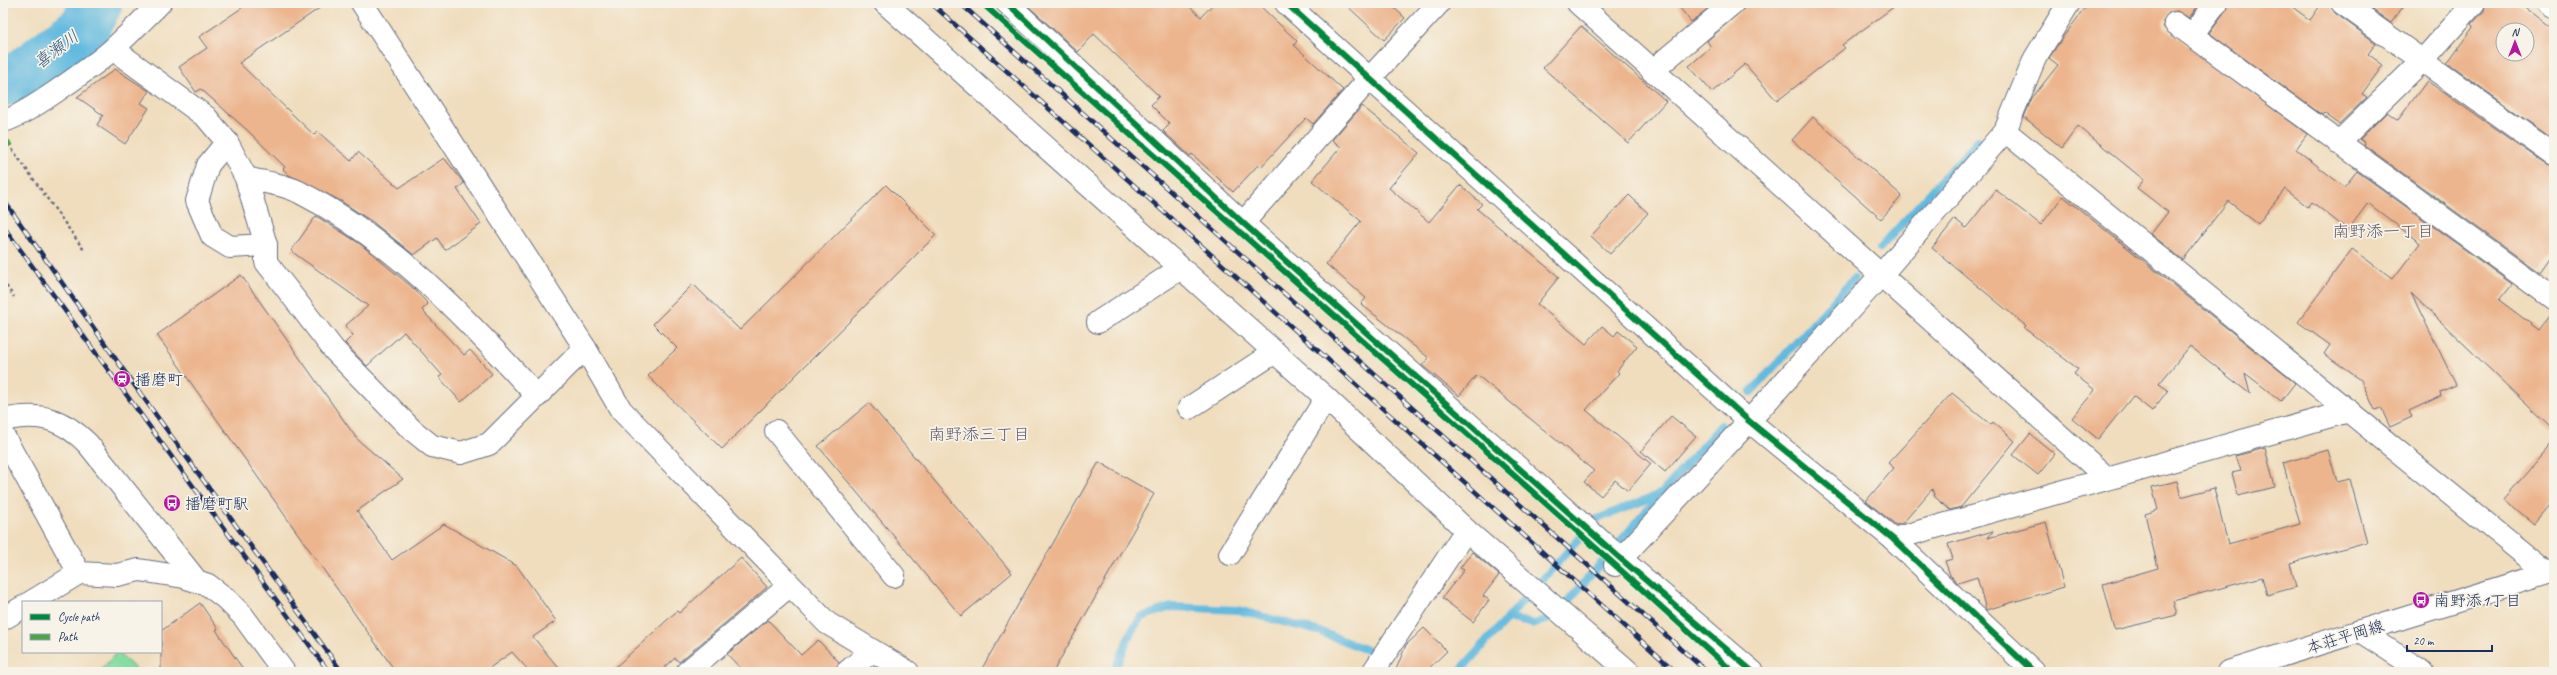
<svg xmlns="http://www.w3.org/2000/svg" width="2557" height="675" font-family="Caveat,'Klee One',sans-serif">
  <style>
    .green { fill: #85dda1; stroke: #508680 }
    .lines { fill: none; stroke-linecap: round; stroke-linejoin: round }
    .stream { stroke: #62badf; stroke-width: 8 }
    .river { stroke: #62badf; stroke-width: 51 }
    .building { fill: #ecb58e; fill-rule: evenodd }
    .minor-casing { stroke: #666c7f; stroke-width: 24 }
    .major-casing { stroke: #666c7f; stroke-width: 24 }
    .path { stroke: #666c7f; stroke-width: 2.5; stroke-dasharray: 3 3; stroke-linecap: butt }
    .minor { stroke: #fff; stroke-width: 22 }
    .major { stroke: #fff; stroke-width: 22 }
    .rail-casing { stroke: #1b2f5e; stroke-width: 4.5 }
    .rail { stroke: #f7f3e8; stroke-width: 3; stroke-dasharray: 9; stroke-linecap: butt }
    .quiet { stroke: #4fa44a; stroke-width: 5; stroke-dasharray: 10 5; stroke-linecap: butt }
    .cycleway-casing { stroke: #f7f3e8; stroke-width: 8 }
    .cycleway { stroke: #00873e; stroke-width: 6 }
    .labels { text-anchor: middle; stroke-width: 3.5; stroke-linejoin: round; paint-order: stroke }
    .poi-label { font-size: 16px; fill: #1b2f5e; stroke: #f7f3e8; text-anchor: start }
    .street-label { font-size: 16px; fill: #1b2f5e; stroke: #f7f3e8 }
    .water-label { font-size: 17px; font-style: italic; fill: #305985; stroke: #f7f3e8 }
    .neighbourhood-label { font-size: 17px; fill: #645e6f; stroke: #f7f3e8 }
  </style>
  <rect width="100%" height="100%" fill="#f7f3e8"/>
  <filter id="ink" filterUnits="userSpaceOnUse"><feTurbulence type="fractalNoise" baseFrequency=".025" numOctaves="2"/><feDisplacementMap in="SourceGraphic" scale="8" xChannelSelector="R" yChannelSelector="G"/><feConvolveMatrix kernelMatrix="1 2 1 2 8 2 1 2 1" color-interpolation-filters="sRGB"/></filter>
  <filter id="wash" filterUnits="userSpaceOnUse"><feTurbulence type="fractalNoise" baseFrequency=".012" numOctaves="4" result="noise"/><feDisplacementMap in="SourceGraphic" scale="16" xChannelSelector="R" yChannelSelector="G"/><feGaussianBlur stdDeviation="0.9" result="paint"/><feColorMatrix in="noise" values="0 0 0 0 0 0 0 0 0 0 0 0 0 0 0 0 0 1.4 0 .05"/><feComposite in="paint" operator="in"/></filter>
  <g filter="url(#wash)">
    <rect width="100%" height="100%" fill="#f0ddbd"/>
    <path class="green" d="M 117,652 L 139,672 L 99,672 Z"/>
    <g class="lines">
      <g class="stream">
        <path d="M 1880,248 L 1978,140"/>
        <path d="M 1751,392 L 1854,279"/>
        <path d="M 1507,618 L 1535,624 L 1556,615 L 1721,425"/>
        <path d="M 1114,672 L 1131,632 L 1141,617 L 1171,607 L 1238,610 L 1321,632 L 1372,652"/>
        <path d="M 1459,672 L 1597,519 L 1660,494"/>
      </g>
      <path class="river" d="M 3,81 L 19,77 L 84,28 L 97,3"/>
    </g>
    <g id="blocks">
      <g class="building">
        <path d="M 249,3 L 327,3 L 239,63 L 314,135 L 317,131 L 351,161 L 358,152 L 399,188 L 444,158 L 464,183 L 457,189 L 481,224 L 445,250 L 437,238 L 414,255 L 374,223 L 341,201 L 289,175 L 283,169 L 285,167 L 247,130 L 201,89 L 196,92 L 179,67 L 207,48 L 199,37 Z"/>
        <path d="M 1025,3 L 1186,3 L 1201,17 L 1214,3 L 1257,3 L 1297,41 L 1294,45 L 1343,90 L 1313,124 L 1306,118 L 1261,167 L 1258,165 L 1233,192 L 1192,154 L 1190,156 L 1163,131 L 1170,124 L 1151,105 L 1159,96 L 1094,34 L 1078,52 Z"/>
        <path d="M 1344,3 L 1389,3 L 1405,18 L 1384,40 Z"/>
        <path d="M 1676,3 L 1709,3 L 1711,6 L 1691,22 Z"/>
        <path d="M 1750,3 L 1899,3 L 1842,45 L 1845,48 L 1777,101 L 1745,64 L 1712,92 L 1689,66 L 1711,47 L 1707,41 Z"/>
        <path d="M 2089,3 L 2200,3 L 2189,18 L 2177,11 L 2170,12 L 2163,21 L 2164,28 L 2307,134 L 2296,149 L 2344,187 L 2357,171 L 2512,284 L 2499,300 L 2539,330 L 2554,311 L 2554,431 L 2411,293 L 2456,385 L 2440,392 L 2441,396 L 2409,411 L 2412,417 L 2390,427 L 2381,408 L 2375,410 L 2361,380 L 2324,354 L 2330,345 L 2298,322 L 2352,249 L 2393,279 L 2420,243 L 2368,203 L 2348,230 L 2312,202 L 2308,207 L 2285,189 L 2258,224 L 2228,201 L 2183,260 L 2151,234 L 2168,212 L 2137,188 L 2144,180 L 2078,126 L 2062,148 L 2024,117 L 2032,98 L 2058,65 L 2049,58 L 2063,37 Z"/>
        <path d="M 2228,3 L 2287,3 L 2310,20 L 2322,3 L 2330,3 L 2335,13 L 2376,43 L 2368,54 L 2383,65 L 2362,94 L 2367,97 L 2339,124 L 2324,113 L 2322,115 L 2209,33 L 2226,10 Z"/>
        <path d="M 2363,3 L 2406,3 L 2391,23 Z"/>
        <path d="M 2486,3 L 2519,3 L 2554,29 L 2554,140 L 2447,63 L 2474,26 L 2472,24 L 2484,11 ZM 2503,30 L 2527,30 L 2527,54 L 2503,54 Z"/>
        <path d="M 1581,26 L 1666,101 L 1628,143 L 1543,68 Z"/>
        <path d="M 115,69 L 149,91 L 141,103 L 149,108 L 125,144 L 97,125 L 103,115 L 77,97 Z"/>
        <path d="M 2427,81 L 2547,165 L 2554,167 L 2554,253 L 2540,273 L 2364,145 L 2365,143 L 2360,139 L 2387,112 L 2398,120 Z"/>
        <path d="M 1362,106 L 1419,153 L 1389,188 L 1429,222 L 1460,185 L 1482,204 L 1477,209 L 1559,277 L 1537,304 L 1586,344 L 1602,326 L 1614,336 L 1618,331 L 1637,346 L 1617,371 L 1619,373 L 1586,410 L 1651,464 L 1628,491 L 1615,480 L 1601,496 L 1584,482 L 1594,471 L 1477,375 L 1459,396 L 1422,365 L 1429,358 L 1361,304 L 1366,298 L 1326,264 L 1361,221 L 1312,181 L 1341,147 L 1332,140 Z"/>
        <path d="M 1813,117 L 1902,196 L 1881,219 L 1792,140 Z"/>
        <path d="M 886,185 L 936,235 L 722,449 L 648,376 L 677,348 L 653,324 L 693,284 L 740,330 Z"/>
        <path d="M 1996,190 L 2041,225 L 2063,196 L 2295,383 L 2281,401 L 2245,373 L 2250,394 L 2190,346 L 2159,384 L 2168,390 L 2152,411 L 2133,396 L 2098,439 L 2072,418 L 2095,390 L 2074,374 L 2078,369 L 2024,328 L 2026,326 L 1932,248 L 1955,219 L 1966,228 Z"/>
        <path d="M 1629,195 L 1648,213 L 1610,254 L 1591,236 Z"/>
        <path d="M 316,216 L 359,243 L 413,288 L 428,304 L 422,310 L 464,355 L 470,350 L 492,374 L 461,402 L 439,377 L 442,375 L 404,332 L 367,366 L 345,343 L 353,335 L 345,326 L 368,306 L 291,251 Z"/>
        <path d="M 241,275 L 357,439 L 403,479 L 357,511 L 392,560 L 444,524 L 517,566 L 556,621 L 533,637 L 562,672 L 530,672 L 512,652 L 484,672 L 396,672 L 157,335 Z"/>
        <path d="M 1952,393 L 1991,425 L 1993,422 L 2015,441 L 1961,507 L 1950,510 L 1935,497 L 1932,489 L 1903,523 L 1896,525 L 1866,501 L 1894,468 L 1888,463 Z"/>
        <path d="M 869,403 L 1012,573 L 961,616 L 818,446 Z"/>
        <path d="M 1671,416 L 1696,436 L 1665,472 L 1641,451 Z"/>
        <path d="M 2030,434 L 2055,454 L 2038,475 L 2013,455 Z"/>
        <path d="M 2554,441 L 2554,500 L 2534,524 L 2504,499 Z"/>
        <path d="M 2265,448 L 2275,487 L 2238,496 L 2232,473 L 2241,471 L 2236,456 Z"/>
        <path d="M 2328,450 L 2337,482 L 2350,479 L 2367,542 L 2290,563 L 2296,587 L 2267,595 L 2262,577 L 2173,601 L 2177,615 L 2115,630 L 2103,584 L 2158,568 L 2145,514 L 2158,510 L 2152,487 L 2177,481 L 2181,497 L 2214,488 L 2228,544 L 2300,524 L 2283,463 Z"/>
        <path d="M 1099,462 L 1154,494 L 1053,672 L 980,672 Z"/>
        <path d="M 2046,522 L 2064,587 L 1986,610 L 1977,577 L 1958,583 L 1950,575 L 1945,561 L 1953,559 L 1948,544 L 1993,531 L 1988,538 Z"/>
        <path d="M 1472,552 L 1499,575 L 1483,596 L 1489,600 L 1473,622 L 1442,598 L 1464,570 L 1460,568 Z"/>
        <path d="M 741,558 L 767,587 L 756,597 L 679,662 L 675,658 L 660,672 L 610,672 L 677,611 L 679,613 Z"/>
        <path d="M 200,603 L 218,629 L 216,630 L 245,672 L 161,672 L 161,631 Z"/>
        <path d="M 768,620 L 801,655 L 818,640 L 839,662 L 835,672 L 744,672 L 727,654 Z"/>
        <path d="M 1424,628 L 1447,651 L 1425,672 L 1395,672 L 1406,645 Z"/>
      </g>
    </g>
  </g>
  <g filter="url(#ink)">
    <use href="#blocks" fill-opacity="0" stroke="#666c7f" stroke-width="1"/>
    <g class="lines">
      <g class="minor-casing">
        <g id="minor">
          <path d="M 362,3 L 585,348 L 621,410 L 827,623 L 908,672"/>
          <path d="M 885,3 L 1326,398 L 1466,530 L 1629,672"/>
          <path d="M 1007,3 L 1243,223 L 1621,559 L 1753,672"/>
          <path d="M 1286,3 L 1749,421 L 1893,539 L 2034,672"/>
          <path d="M 1578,3 L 2107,478"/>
          <path d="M 2342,3 L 2554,155"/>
          <path d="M 2550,3 L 2554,6"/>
          <path d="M 2175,23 L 2554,299"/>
          <path d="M 2192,35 L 2216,3"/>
          <path d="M 113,49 L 206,117 L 227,142 L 246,178 L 266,245 L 266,262 L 334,350 L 411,429 L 432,446 L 461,453 L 489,444 L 585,348"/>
          <path d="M 1652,71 L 1733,3"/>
          <path d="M 3,121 C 17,122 100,61 114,48 C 130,33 145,18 160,3"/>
          <path d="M 2005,131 L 2547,573"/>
          <path d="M 227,142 L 208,165 L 197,201 L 212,236 L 230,247 L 266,245"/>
          <path d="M 2338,143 L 2423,60 L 2474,3"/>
          <path d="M 246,178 C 262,182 284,184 299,192 C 394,240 466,319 537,396"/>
          <path d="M 1243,223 L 1369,79 L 1439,3"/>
          <path d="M 1098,322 L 1181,268"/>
          <path d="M 1189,408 L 1275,352"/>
          <path d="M 3,420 C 39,412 62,418 88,444 L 196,580"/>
          <path d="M 776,431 L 894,576"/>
          <path d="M 3,435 L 79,573"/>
          <path d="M 1893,539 L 2349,411"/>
          <path d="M 1230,554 L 1326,398"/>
          <path d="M 1615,565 L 1749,421 L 1881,275 L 2005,131 L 2035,58 L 2069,3"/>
          <path d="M 31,602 L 79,573 L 117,575 L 139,570 L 184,577 L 208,585 L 225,598 L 243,616 L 284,672"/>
          <path d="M 3,619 L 23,607"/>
          <path d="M 2360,631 L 2423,672"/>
          <path d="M 687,672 L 789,586"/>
          <path d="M 847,672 L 872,651"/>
          <path d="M 1373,672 L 1466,530"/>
        </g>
      </g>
      <g class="major-casing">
        <path id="major" d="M 2228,672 L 2554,571"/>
      </g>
      <g class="path">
        <path d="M 12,149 L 84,250"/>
        <path d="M 3,281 L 14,297"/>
      </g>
      <use href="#minor" class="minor"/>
      <use href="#major" class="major"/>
      <g class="rail-casing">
        <g id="rail">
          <path d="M 931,3 L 1676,672"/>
          <path d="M 960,3 L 1707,672"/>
          <path d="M 3,199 L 127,375 L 342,672"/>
          <path d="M 3,226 L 329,672"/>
        </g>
      </g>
      <use href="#rail" class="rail"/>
      <path class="quiet" d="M 3,141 L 8,142 L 12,149"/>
      <g class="cycleway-casing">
        <g id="cycleway">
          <path d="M 982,3 L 1615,565 L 1733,672"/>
          <path d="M 1007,3 L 1243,223 L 1621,559 L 1753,672"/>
          <path d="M 1286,3 L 1749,421 L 1893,539 L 2034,672"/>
        </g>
      </g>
      <use href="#cycleway" class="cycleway"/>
    </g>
  </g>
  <defs>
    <g id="station-disc" transform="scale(0.9)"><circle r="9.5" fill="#b5179e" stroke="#f7f3e8"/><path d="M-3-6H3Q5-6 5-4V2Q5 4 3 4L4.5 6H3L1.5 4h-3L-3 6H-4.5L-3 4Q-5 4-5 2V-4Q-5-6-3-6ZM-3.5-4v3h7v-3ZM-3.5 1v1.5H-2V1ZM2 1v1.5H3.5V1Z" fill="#fff"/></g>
    <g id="bus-disc" transform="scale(0.9)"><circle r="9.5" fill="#b5179e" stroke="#f7f3e8"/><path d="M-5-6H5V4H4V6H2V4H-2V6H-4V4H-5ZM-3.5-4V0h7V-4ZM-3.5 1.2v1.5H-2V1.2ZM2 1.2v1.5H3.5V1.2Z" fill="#fff"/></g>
  </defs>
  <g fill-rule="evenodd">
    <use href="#station-disc" x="122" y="379"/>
    <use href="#bus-disc" x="172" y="503"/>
    <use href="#bus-disc" x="2421" y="600"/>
  </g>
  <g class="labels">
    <g class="poi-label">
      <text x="135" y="385">播磨町</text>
      <text x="185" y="509">播磨町駅</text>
      <text x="2434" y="606">南野添1丁目</text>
    </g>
    <g class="street-label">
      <text transform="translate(2345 636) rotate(-17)" y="6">本荘平岡線</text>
    </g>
    <g class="water-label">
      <text transform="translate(56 49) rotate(-37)" y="6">喜瀬川</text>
    </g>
    <g class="neighbourhood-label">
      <text x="2383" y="237">南野添一丁目</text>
      <text x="979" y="440">南野添三丁目</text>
    </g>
  </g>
  <rect width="2557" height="675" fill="none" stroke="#f7f3e8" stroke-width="16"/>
  <rect x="22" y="601" width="140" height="52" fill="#f7f3e8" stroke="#9fa5b1"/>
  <rect x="30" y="614" width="20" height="6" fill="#00873e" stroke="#9fa5b1"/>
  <text x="58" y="621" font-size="12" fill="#1b2f5e">Cycle path</text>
  <rect x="30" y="634" width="20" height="6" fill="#4fa44a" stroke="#9fa5b1"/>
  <text x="58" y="641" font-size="12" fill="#1b2f5e">Path</text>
  <g transform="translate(2515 42)"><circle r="19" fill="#f7f3e8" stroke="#9fa5b1"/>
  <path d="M0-3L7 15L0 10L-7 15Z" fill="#b5179e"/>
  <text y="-6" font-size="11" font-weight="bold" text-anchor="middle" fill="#1b2f5e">N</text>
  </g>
  <path d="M2407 645v6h85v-6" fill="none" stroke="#1b2f5e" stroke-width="2"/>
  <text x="2413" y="645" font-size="12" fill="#1b2f5e" stroke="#f7f3e8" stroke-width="3" paint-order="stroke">20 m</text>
</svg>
